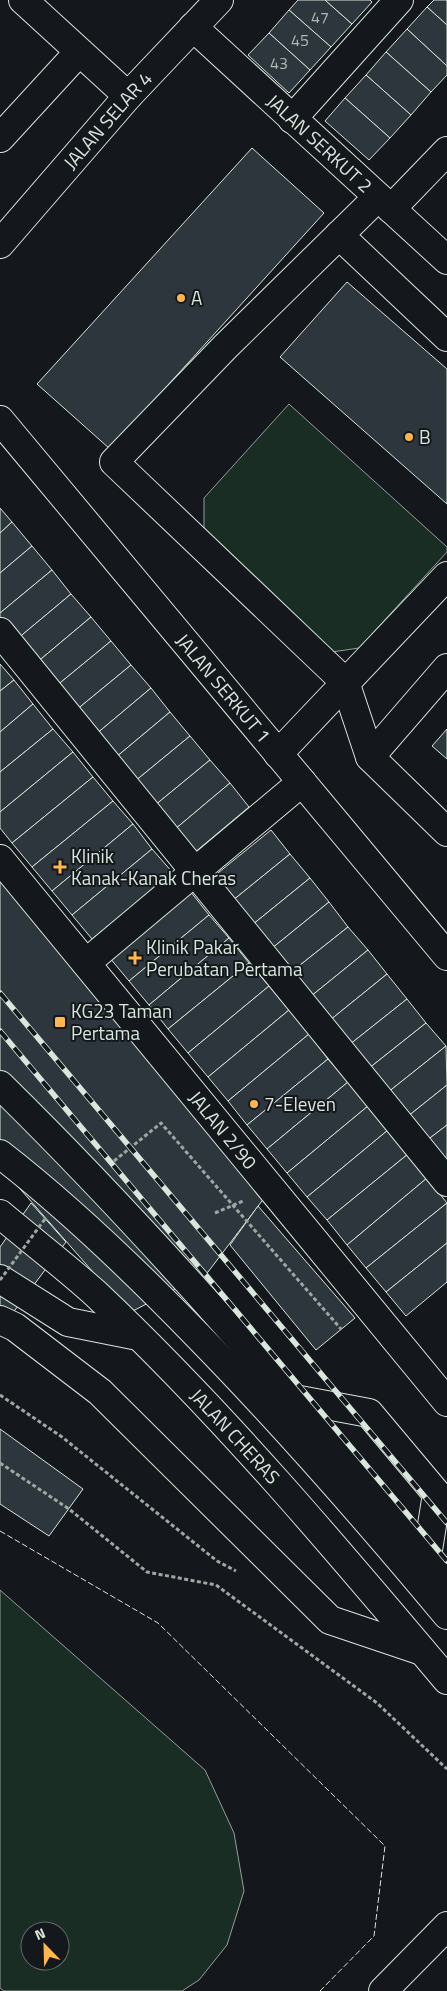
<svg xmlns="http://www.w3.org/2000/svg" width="447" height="1991" font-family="'Titillium Web',sans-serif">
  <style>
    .green { fill: #1a2d24; stroke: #939e99; fill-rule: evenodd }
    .building { fill: #2c363c; stroke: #d8e6dc }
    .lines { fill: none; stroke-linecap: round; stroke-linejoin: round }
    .minor-casing { stroke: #d8e6dc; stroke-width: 30 }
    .highway-casing { stroke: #d8e6dc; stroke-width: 30 }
    .path { stroke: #9da8a2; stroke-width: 3; stroke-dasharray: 4 2.5; stroke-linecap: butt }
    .minor { stroke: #14181c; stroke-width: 28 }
    .highway { stroke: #14181c; stroke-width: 28 }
    .rail-casing { stroke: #d8e6dc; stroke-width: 5.5 }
    .rail { stroke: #14181c; stroke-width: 4; stroke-dasharray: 11; stroke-linecap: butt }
    .path-bridge { stroke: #9da8a2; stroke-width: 3; stroke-dasharray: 4 2.5; stroke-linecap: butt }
    .fence { stroke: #d8e6dc; stroke-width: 1; stroke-dasharray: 6 2.5; stroke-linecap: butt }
    .poi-dot { fill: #ffb74d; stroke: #14181c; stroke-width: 2 }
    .labels { text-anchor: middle; stroke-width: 4; stroke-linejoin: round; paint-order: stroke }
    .number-label { font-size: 16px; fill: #adbab4 }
    .street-label { font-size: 19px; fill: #d8e6dc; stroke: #14181c }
    .poi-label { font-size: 19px; fill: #d8e6dc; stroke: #14181c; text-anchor: start }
  </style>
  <rect width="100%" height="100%" fill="#14181c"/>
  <g class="green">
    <path d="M 289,404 L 447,547 L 447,552 L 359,648 L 332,652 L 204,529 L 204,498 Z"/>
    <path d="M 0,1590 L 205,1770 L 234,1833 L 244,1891 L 227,1945 L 199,1980 L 182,1991 L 4,1991 L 0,1988 ZM 30,1931 L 60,1931 L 60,1961 L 30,1961 Z"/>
  </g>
  <g class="building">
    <path d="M 298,0 L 325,0 L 352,24 L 331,47 L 289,10 Z"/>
    <path d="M 325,0 L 370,0 L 372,2 L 352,24 Z"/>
    <path d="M 434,0 L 447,0 L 447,25 L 427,7 Z"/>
    <path d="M 427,7 L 447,25 L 447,66 L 407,29 Z"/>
    <path d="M 289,10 L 331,47 L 310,70 L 269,33 Z"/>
    <path d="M 407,29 L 447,66 L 447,75 L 431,92 L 386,52 Z"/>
    <path d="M 269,33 L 310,70 L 289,93 L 248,55 Z"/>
    <path d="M 386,52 L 431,92 L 411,115 L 366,75 Z"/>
    <path d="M 366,75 L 411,115 L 390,138 L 345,98 Z"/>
    <path d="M 345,98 L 390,138 L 369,160 L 325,121 Z"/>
    <path d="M 252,148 L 324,213 L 110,449 L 37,384 Z"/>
    <path d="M 347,282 L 447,369 L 447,504 L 280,357 Z"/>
    <path d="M 0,508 L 12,522 L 0,533 Z"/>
    <path d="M 12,522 L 32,546 L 0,573 L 0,533 Z"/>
    <path d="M 32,546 L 52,570 L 0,613 L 0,573 Z"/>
    <path d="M 52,570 L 71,594 L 16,640 L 0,621 L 0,613 Z"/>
    <path d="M 71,594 L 91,617 L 35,664 L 16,640 Z"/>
    <path d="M 91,617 L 111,641 L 55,687 L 35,664 Z"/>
    <path d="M 111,641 L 131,665 L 75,711 L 55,687 Z"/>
    <path d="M 0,664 L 14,680 L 0,691 Z"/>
    <path d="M 131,665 L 151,688 L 95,735 L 75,711 Z"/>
    <path d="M 14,680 L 33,704 L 0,732 L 0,691 Z"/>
    <path d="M 151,688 L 170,712 L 115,758 L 95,735 Z"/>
    <path d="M 33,704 L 53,729 L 0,772 L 0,732 Z"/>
    <path d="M 170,712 L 190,736 L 134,782 L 115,758 Z"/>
    <path d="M 53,729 L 73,752 L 0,812 L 0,772 Z"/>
    <path d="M 447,729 L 447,759 L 432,746 Z"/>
    <path d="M 190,736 L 210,760 L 154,806 L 134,782 Z"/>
    <path d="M 73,752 L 93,777 L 12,843 L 0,828 L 0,812 Z"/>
    <path d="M 210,760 L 230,783 L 174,830 L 154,806 Z"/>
    <path d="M 93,777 L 113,801 L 32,867 L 12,843 Z"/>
    <path d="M 230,783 L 249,807 L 194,853 L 174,830 Z"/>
    <path d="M 113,801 L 133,824 L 52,891 L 32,867 Z"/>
    <path d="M 133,824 L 152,849 L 72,915 L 52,891 Z"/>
    <path d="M 271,830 L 290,854 L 232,901 L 213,877 Z"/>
    <path d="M 152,849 L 173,873 L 92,939 L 72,915 Z"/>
    <path d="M 290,854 L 310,878 L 252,925 L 232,901 Z"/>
    <path d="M 0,877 L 265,1197 L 208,1272 L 129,1313 L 0,1166 Z"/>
    <path d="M 310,878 L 329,902 L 271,949 L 252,925 Z"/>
    <path d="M 190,891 L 209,915 L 129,981 L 109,957 Z"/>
    <path d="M 329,902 L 348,927 L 290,973 L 271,949 Z"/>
    <path d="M 209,915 L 229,938 L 149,1005 L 129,981 Z"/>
    <path d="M 348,927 L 368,950 L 310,997 L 290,973 Z"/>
    <path d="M 229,938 L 249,963 L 168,1029 L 149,1005 Z"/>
    <path d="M 368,950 L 387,974 L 329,1021 L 310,997 Z"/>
    <path d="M 249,963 L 269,986 L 188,1053 L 168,1029 Z"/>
    <path d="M 387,974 L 407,999 L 349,1045 L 329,1021 Z"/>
    <path d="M 269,986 L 289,1010 L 208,1077 L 188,1053 Z"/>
    <path d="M 407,999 L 426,1023 L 368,1069 L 349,1045 Z"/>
    <path d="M 289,1010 L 309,1034 L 228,1101 L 208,1077 Z"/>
    <path d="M 426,1023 L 446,1046 L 387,1093 L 368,1069 Z"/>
    <path d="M 309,1034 L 328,1059 L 247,1125 L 228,1101 Z"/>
    <path d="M 446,1046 L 447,1085 L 407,1117 L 387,1093 Z"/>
    <path d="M 328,1059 L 348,1082 L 267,1149 L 247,1125 Z"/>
    <path d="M 348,1082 L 368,1106 L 287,1173 L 267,1149 Z"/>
    <path d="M 447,1085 L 447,1125 L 426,1141 L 407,1117 Z"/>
    <path d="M 368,1106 L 388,1130 L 307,1197 L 287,1173 Z"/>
    <path d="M 447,1125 L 447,1164 L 426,1141 Z"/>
    <path d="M 388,1130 L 408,1154 L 327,1220 L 307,1197 Z"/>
    <path d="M 408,1154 L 427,1178 L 347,1245 L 327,1220 Z"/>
    <path d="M 427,1178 L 447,1203 L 366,1268 L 347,1245 Z"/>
    <path d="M 31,1203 L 66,1242 L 0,1330 L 0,1247 Z"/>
    <path d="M 447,1203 L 447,1243 L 386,1292 L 366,1268 Z"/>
    <path d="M 258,1206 L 355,1318 L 316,1350 L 230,1245 Z"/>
    <path d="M 447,1243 L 447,1282 L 406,1316 L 386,1292 Z"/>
    <path d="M 0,1429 L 83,1489 L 49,1536 L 0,1504 Z"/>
  </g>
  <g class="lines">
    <g class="minor-casing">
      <g id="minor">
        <path d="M 23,0 L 128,96"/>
        <path id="s1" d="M 193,27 L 447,260"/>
        <path d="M 292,119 L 399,0"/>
        <path d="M 0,138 L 79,52"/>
        <path d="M 378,197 L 225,347 L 114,462 L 345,682 L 370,757 L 447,832"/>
        <path d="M 391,209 L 447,151"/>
        <path d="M 339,235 L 447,337"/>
        <path id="s2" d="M 0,244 L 128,96 L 219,0"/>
        <path id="s3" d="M 0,420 L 447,956"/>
        <path d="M 0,632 L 447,1182"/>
        <path d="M 278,754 L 447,576"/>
        <path d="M 370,757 L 447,668"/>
        <path id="s4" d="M 0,859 L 447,1402"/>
        <path d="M 86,963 L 302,782"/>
        <path d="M 289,1398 L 369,1413 L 437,1494 L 427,1556"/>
        <path d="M 383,1991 L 447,1926"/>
      </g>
    </g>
    <g class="highway-casing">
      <g id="highway">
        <path d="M 0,1085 C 159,1241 303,1411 447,1580"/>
        <path d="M 0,1154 C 71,1209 136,1272 198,1336 C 285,1425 367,1519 447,1615"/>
        <path id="s5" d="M 0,1214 C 32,1241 65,1266 96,1294 C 223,1414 335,1547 447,1680"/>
        <path d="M 0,1279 L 68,1322 L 138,1336"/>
        <path d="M 0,1320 L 15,1327 L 100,1392 L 330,1620 L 422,1651"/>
      </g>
    </g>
    <g class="path">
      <path d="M 114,1161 L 161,1123 L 341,1329"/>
      <path d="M 215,1213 L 243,1201"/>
      <path d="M 0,1395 L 62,1437 L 217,1561 L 236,1571"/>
      <path d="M 0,1463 L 69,1509 L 147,1572 L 216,1585 L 377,1703 L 447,1769"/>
    </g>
    <use href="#minor" class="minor"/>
    <use href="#highway" class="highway"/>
    <g class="rail-casing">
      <g id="rail">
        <path d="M 0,993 L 447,1523"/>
        <path d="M 0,1031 L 447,1561"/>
      </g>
    </g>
    <use href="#rail" class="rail"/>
    <path class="path-bridge" d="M 0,1280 L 45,1219"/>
    <path class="fence" d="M 0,1531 L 158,1623 L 385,1846 L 374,1936 L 320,1991"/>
  </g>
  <g class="poi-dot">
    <circle cx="181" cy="298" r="5"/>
    <circle cx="409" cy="437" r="5"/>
    <path d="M57.5 859.5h5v5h5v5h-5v5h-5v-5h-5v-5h5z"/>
    <path d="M132.5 950.5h5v5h5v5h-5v5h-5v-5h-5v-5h5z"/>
    <rect x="54" y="1016" width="12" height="12" rx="2.5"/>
    <circle cx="254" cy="1104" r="5"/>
  </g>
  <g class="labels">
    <g class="number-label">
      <text x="320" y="23">47</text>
      <text x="300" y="46">45</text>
      <text x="279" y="69">43</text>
    </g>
    <g class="street-label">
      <text dy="7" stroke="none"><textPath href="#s2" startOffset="164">JALAN SELAR 4</textPath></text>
      <text dy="7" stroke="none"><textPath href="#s1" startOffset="172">JALAN SERKUT 2</textPath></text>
      <text dy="7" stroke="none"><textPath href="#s3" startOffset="349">JALAN SERKUT 1</textPath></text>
      <text dy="7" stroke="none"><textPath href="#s4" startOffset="351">JALAN 2/90</textPath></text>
      <text dy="7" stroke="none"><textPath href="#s5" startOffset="324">JALAN CHERAS</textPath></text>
    </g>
    <g class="poi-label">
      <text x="191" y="305">A</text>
      <text x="419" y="444">B</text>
      <text x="71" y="863">Klinik<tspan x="71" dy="22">Kanak-Kanak Cheras</tspan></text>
      <text x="146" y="954">Klinik Pakar<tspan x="146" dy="22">Perubatan Pertama</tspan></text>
      <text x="71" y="1018">KG23 Taman<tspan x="71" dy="22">Pertama</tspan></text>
      <text x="264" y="1111">7-Eleven</text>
    </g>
  </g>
  <g transform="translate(45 1946) rotate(337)"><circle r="24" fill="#14181c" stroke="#626a69"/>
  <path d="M0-4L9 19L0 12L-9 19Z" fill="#ffb74d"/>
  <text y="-8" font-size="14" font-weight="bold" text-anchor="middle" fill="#d8e6dc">N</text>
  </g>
</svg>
